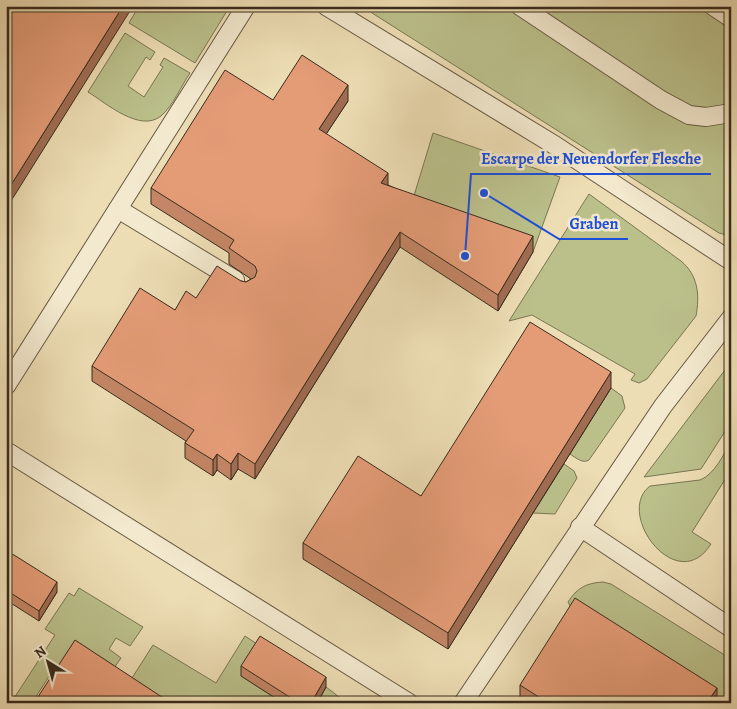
<svg xmlns="http://www.w3.org/2000/svg" width="737" height="709" font-family="Alegreya,serif">
  <style>
    .green { fill: #bbc08b; stroke: #7a7654 }
    .lines { fill: none; stroke-linecap: round; stroke-linejoin: round }
    .lane-casing { stroke: #665843; stroke-width: 20 }
    .lane { stroke: #f3e9ce; stroke-width: 18 }
    .wall { fill: #c48666; stroke: #392c1d }
    .shaded-wall { fill: #a06d53; stroke: #392c1d }
    .building { fill: #e49c77; stroke: #392c1d }
    .leader { fill: none; stroke: #1d4ed8; stroke-width: 2 }
    .callout-dot { fill: #1d4ed8; stroke: #f3e9ce; stroke-width: 2 }
    .callout-label { font-size: 16px; text-anchor: middle; font-weight: bold; fill: #1d4ed8; stroke: #f3e9ce; stroke-width: 5; stroke-linejoin: round; paint-order: stroke }
  </style>
  <rect width="100%" height="100%" fill="#edddb4"/>
  <filter id="stains"><feTurbulence type="fractalNoise" baseFrequency=".004" numOctaves="4"/><feColorMatrix values="0 0 0 0 .2 0 0 0 0 .09 0 0 0 0 .02 0 0 0 .5 -.17"/></filter>
  <radialGradient id="worn" r=".72"><stop offset=".6" stop-color="#630" stop-opacity="0"/><stop offset="1" stop-color="#630" stop-opacity=".3"/></radialGradient>
  <g class="green">
    <path d="M 139,6 L 230,6 L 195,63 L 129,23 Z"/>
    <path d="M 361,6 L 731,6 L 731,236 L 719,233 Z"/>
    <path d="M 125,33 L 155,52 L 150,60 L 146,57 L 128,86 L 144,97 L 163,67 L 160,65 L 164,58 L 190,73 C 181,86 173,106 161,116 C 140,133 106,103 88,92 Z"/>
    <path d="M 433,133 L 560,177 L 533,252 L 410,209 Z"/>
    <path d="M 589,194 L 681,261 C 698,275 700,295 696,316 L 647,379 L 639,383 L 631,380 L 635,374 L 532,315 L 509,321 Z"/>
    <path d="M 731,362 L 731,422 L 701,469 L 644,477 Z"/>
    <path d="M 611,388 L 622,396 L 625,408 L 589,460 C 583,464 576,458 570,454 Z"/>
    <path d="M 731,442 L 731,470 L 692,532 L 711,544 C 677,598 614,513 650,486 L 700,480 C 715,474 723,455 731,442 Z"/>
    <path d="M 564,464 L 574,471 L 577,478 L 555,514 L 533,513 Z"/>
    <path d="M 603,582 L 611,584 L 731,659 L 731,703 L 715,703 L 575,615 L 568,602 C 577,588 586,583 603,582 Z"/>
    <path d="M 79,588 L 143,627 L 130,646 L 116,638 L 109,649 L 121,658 L 107,678 L 65,673 L 55,667 L 32,703 L 11,703 L 55,635 L 45,629 L 69,593 L 74,596 Z"/>
    <path d="M 245,636 L 260,646 L 241,676 L 283,703 L 146,703 L 125,689 L 153,645 L 216,683 Z"/>
    <path d="M 326,687 L 347,703 L 317,703 Z"/>
  </g>
  <g class="lines">
    <g class="lane-casing">
      <g id="lane">
        <path d="M 326,6 L 556,146 L 731,261"/>
        <path d="M 520,6 L 661,100 L 689,115 L 706,117 L 731,113"/>
        <path d="M 713,6 L 731,18"/>
        <path d="M 118,209 L 235,280"/>
        <path d="M 6,386 L 246,6"/>
        <path d="M 6,451 L 409,703"/>
        <path d="M 580,527 L 731,628"/>
        <path d="M 463,703 L 663,406 L 731,318"/>
      </g>
    </g>
    <use href="#lane" class="lane"/>
  </g>
  <g class="wall">
    <path d="M 273,100 L 348,101 L 326,134 L 388,185 L 533,252 L 498,311 L 400,247 L 255,479 L 238,469 L 231,480 L 217,470 L 213,476 L 185,458 L 185,443 L 186,441 L 92,381 L 92,366 L 175,310 L 196,298 L 241,281 L 246,282 L 251,279 L 229,264 L 229,253 L 151,204 L 151,188 Z"/>
    <path d="M 611,388 L 448,649 L 303,559 L 303,543 L 421,496 Z"/>
    <path d="M 6,550 L 57,592 L 39,621 L 6,600 Z"/>
    <path d="M 241,666 L 326,687 L 317,703 L 283,703 L 241,676 Z"/>
    <path d="M 520,685 L 717,703 L 521,703 L 520,702 Z"/>
  </g>
  <g class="shaded-wall">
    <path d="M 123,6 L 133,6 L 6,209 L 6,193 Z"/>
    <path d="M 348,85 L 348,101 L 319,145 L 319,129 Z"/>
    <path d="M 388,173 L 388,189 L 381,183 Z"/>
    <path d="M 400,232 L 400,247 L 255,479 L 255,464 Z"/>
    <path d="M 533,236 L 533,252 L 498,311 L 498,295 Z"/>
    <path d="M 611,372 L 611,388 L 448,649 L 448,633 Z"/>
    <path d="M 238,453 L 238,469 L 231,480 L 231,464 Z"/>
    <path d="M 217,454 L 217,470 L 213,476 L 213,460 Z"/>
    <path d="M 57,582 L 57,592 L 39,621 L 39,611 Z"/>
    <path d="M 326,677 L 326,687 L 317,703 L 311,703 Z"/>
    <path d="M 717,688 L 717,703 L 707,703 Z"/>
  </g>
  <g class="building">
    <path d="M 6,6 L 123,6 L 6,193 Z"/>
    <path d="M 302,55 L 348,85 L 319,129 L 388,173 L 381,183 L 533,236 L 498,295 L 400,232 L 255,464 L 238,453 L 231,464 L 217,454 L 213,460 L 185,443 L 194,430 L 92,366 L 140,288 L 175,310 L 186,291 L 196,298 L 217,266 L 241,281 L 246,282 L 255,277 L 257,271 L 255,266 L 229,248 L 234,240 L 151,188 L 225,70 L 273,100 Z"/>
    <path d="M 530,322 L 611,372 L 448,633 L 303,543 L 358,456 L 421,496 Z"/>
    <path d="M 6,550 L 57,582 L 39,611 L 6,590 Z"/>
    <path d="M 575,598 L 717,688 L 707,703 L 548,703 L 520,685 Z"/>
    <path d="M 260,636 L 326,677 L 311,703 L 299,703 L 241,666 Z"/>
    <path d="M 75,640 L 171,703 L 34,703 Z"/>
  </g>
  <path class="leader" d="M465 256L471 174H711M484 193L559 239H628"/>
  <g class="callout-dot">
    <circle cx="465" cy="256" r="5"/>
    <circle cx="484" cy="193" r="5"/>
  </g>
  <g class="callout-label">
    <text x="591" y="164">Escarpe der Neuendorfer Flesche</text>
    <text x="594" y="229">Graben</text>
  </g>
  <rect width="737" height="709" fill="none" stroke="#edddb4" stroke-width="25"/>
  <rect x="8" y="8" width="722" height="694" fill="none" stroke="#392c1d" stroke-width="2.5"/>
  <rect x="12" y="12" width="712" height="684" fill="none" stroke="#392c1d"/>
  <g transform="translate(48 662) rotate(323)" stroke="#f3e9ce" stroke-width="4" paint-order="stroke">
  <path d="M0-4L9 19L0 12L-9 19Z" fill="#392c1d"/>
  <text y="-8" font-size="14" font-weight="bold" text-anchor="middle" fill="#392c1d">N</text>
  </g>
  <rect width="100%" height="100%" filter="url(#stains)"/>
  <rect width="100%" height="100%" fill="url(#worn)"/>
</svg>
